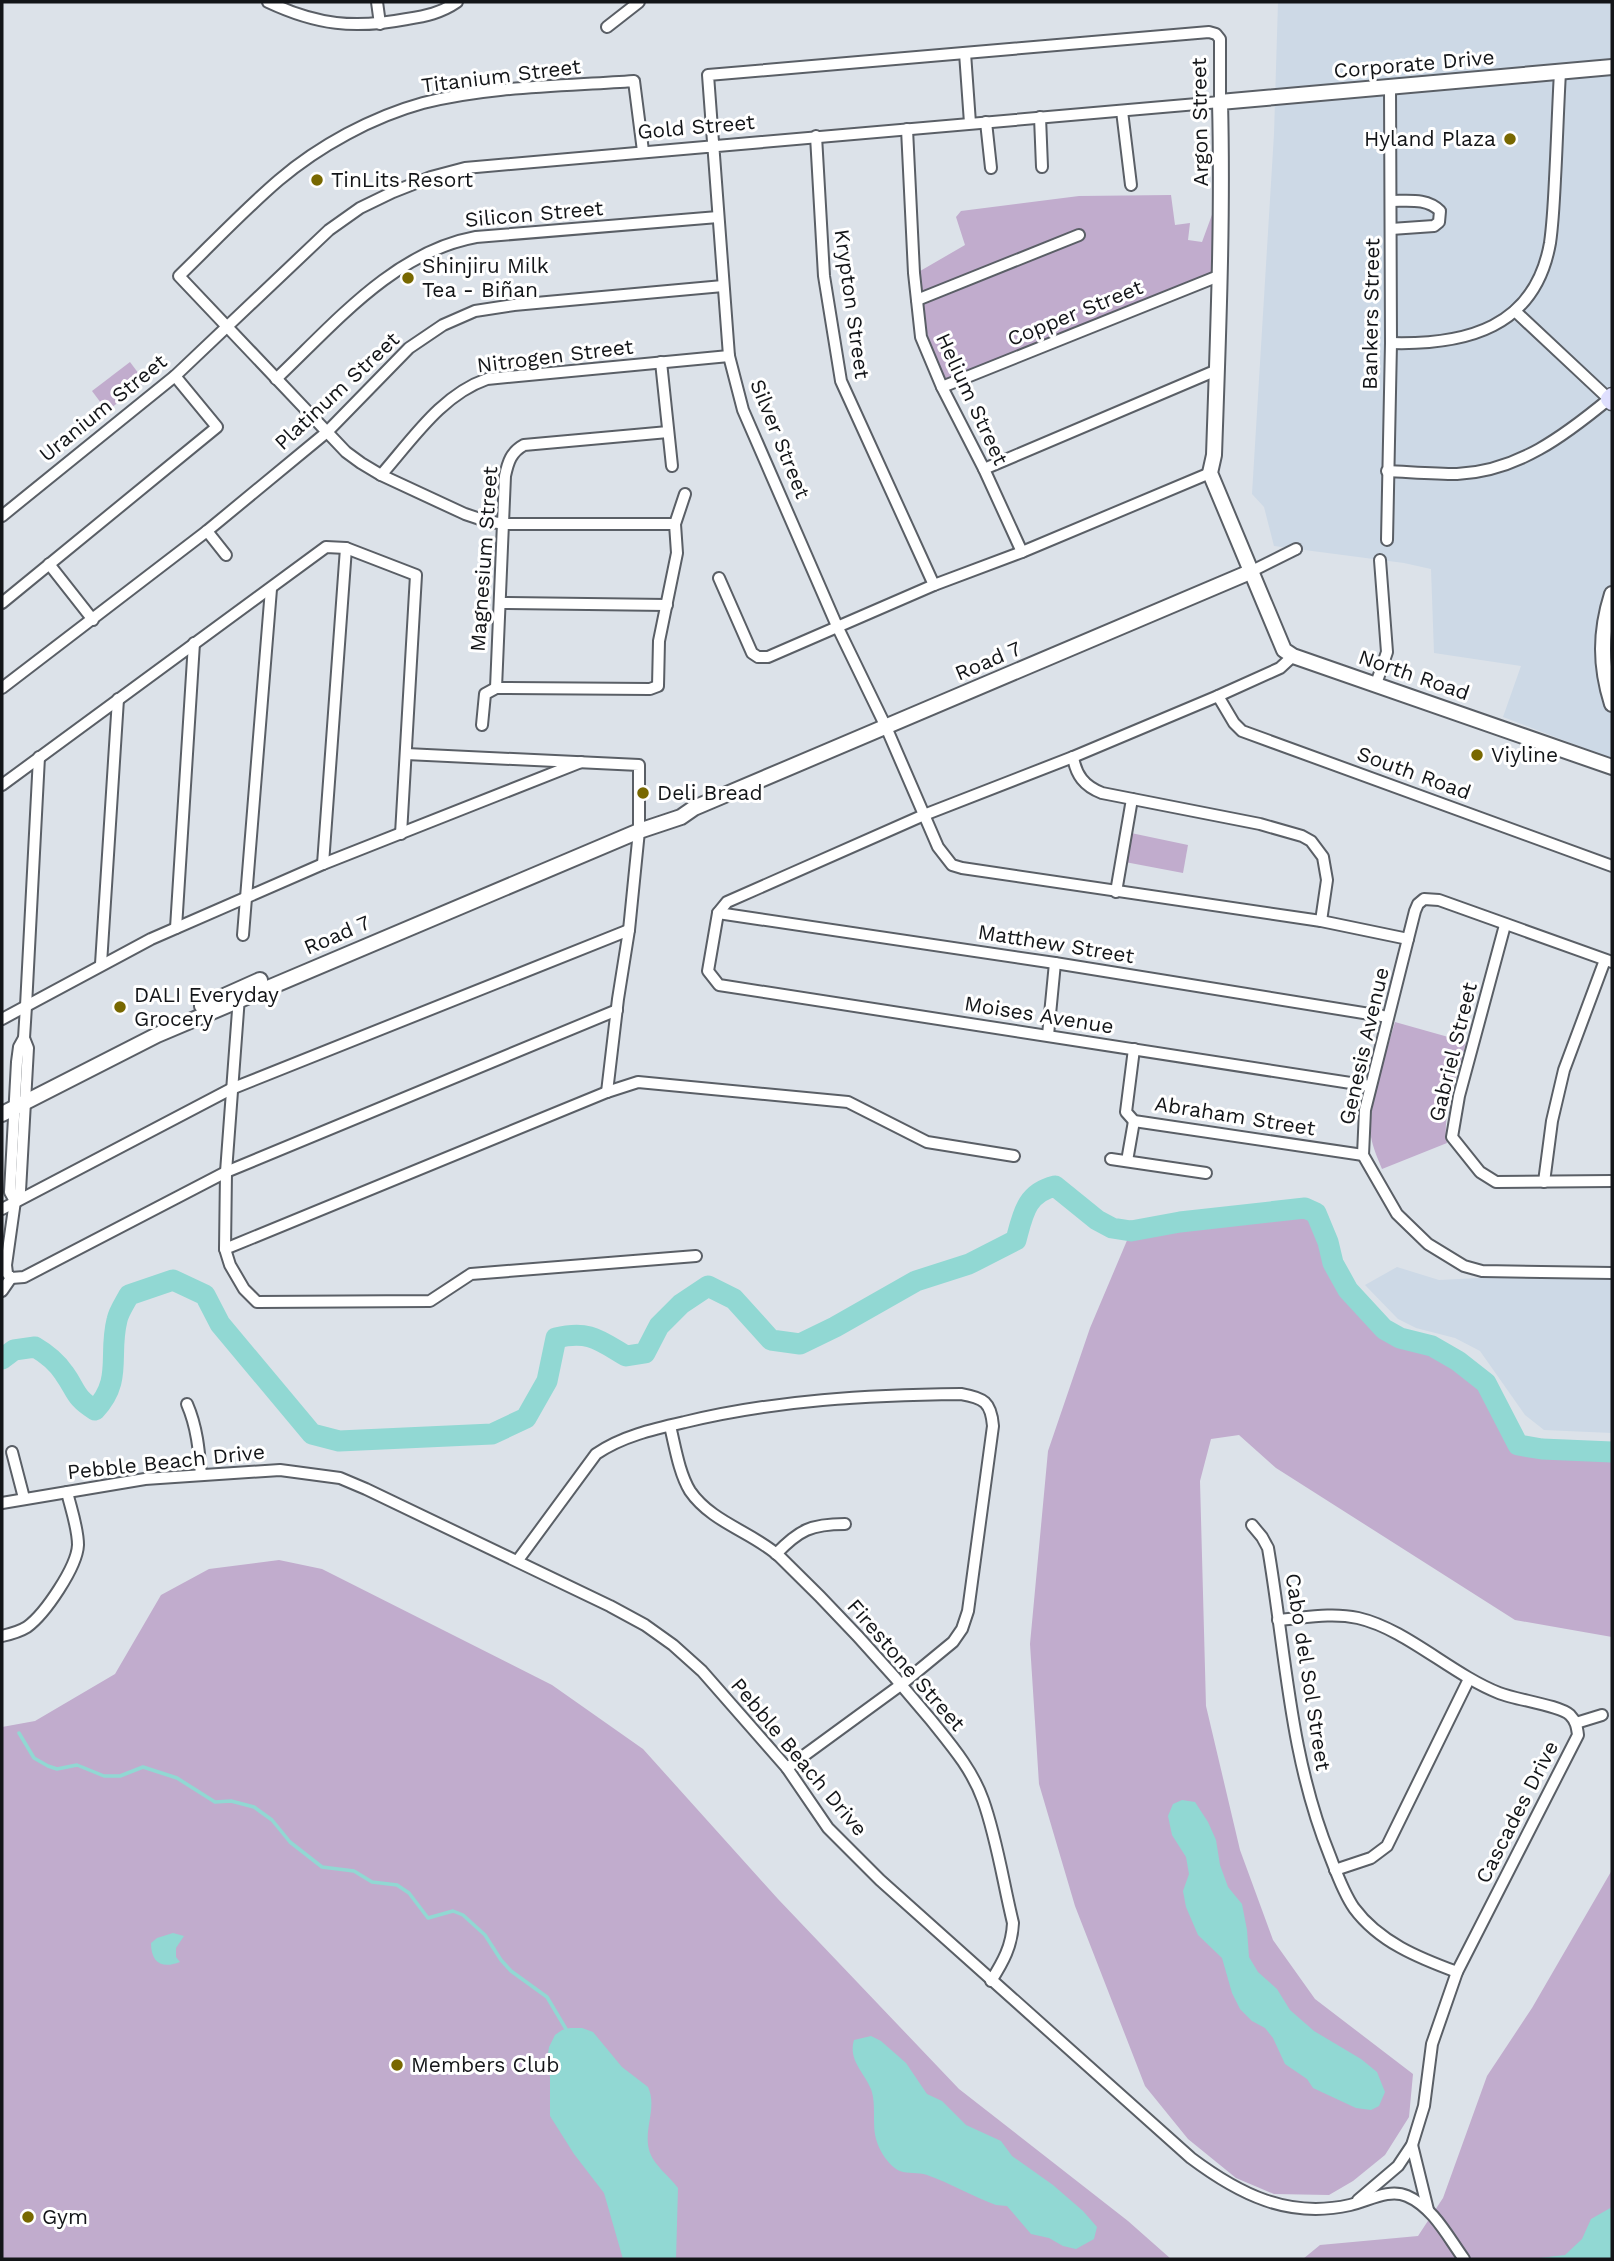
<svg xmlns="http://www.w3.org/2000/svg" width="1614" height="2261" font-family="'Work Sans',sans-serif">
  <style>
    .built { fill: #cdd9e6 }
    .green { fill: #c1accd }
    .water { fill: #91d8d3 }
    .lines { fill: none; stroke-linecap: round; stroke-linejoin: round }
    .stream { stroke: #91d8d3; stroke-width: 3.5 }
    .river { stroke: #91d8d3; stroke-width: 21 }
    .minor-casing { stroke: #5a5f66; stroke-width: 14 }
    .tertiary-casing { stroke: #5a5f66; stroke-width: 18 }
    .secondary-casing { stroke: #5a5f66; stroke-width: 19 }
    .minor { stroke: #fff; stroke-width: 10 }
    .tertiary { stroke: #fff; stroke-width: 14 }
    .secondary { stroke: #dfdffe; stroke-width: 16 }
    .poi-dot { fill: #786800; stroke: #fff; stroke-width: 2.5 }
    .labels { text-anchor: middle; stroke-width: 6; stroke-linejoin: round; paint-order: stroke }
    .street-label { font-size: 21px; fill: #131518; stroke: #fff }
    .poi-label { font-size: 21px; fill: #131518; stroke: #fff; text-anchor: start }
  </style>
  <rect width="100%" height="100%" fill="#dce2e9"/>
  <g class="built">
    <path d="M 1278,2 L 1612,2 L 1612,759 L 1503,717 L 1521,666 L 1434,653 L 1431,569 L 1404,563 L 1274,546 L 1264,507 L 1252,494 L 1274,134 Z"/>
    <path d="M 1397,1267 L 1439,1280 L 1479,1278 L 1612,1278 L 1612,1433 L 1544,1430 L 1525,1415 L 1480,1351 L 1455,1338 L 1416,1328 L 1398,1319 L 1365,1285 Z"/>
  </g>
  <g class="green">
    <path d="M 1220,193 L 1219,272 L 942,387 L 918,300 L 915,274 L 965,245 L 956,217 L 961,211 L 1079,196 L 1171,195 L 1175,225 L 1190,223 L 1188,240 L 1202,242 Z"/>
    <path d="M 130,362 L 145,382 L 107,411 L 92,391 Z"/>
    <path d="M 1131,833 L 1188,845 L 1183,873 L 1125,862 Z"/>
    <path d="M 1395,1022 L 1466,1042 C 1459,1070 1441,1116 1447,1143 L 1382,1169 C 1378,1159 1373,1148 1371,1137 C 1367,1109 1387,1050 1395,1022 Z"/>
    <path d="M 1305,1208 L 1316,1213 L 1328,1242 L 1333,1263 L 1348,1290 L 1384,1329 L 1400,1338 L 1432,1346 L 1458,1361 L 1486,1383 L 1518,1445 L 1542,1449 L 1612,1452 L 1612,1637 L 1515,1620 L 1276,1468 L 1239,1435 L 1211,1439 L 1200,1481 L 1206,1706 L 1240,1850 L 1273,1940 L 1315,1999 L 1413,2074 L 1409,2117 L 1385,2155 L 1353,2181 L 1329,2195 L 1274,2194 L 1236,2178 L 1188,2139 L 1145,2086 L 1075,1906 L 1039,1784 L 1030,1644 L 1048,1451 L 1090,1328 L 1131,1231 L 1180,1222 Z"/>
    <path d="M 279,1560 L 322,1569 L 552,1685 L 643,1749 L 778,1899 L 959,2089 L 1128,2221 L 1171,2259 L 2,2259 L 2,1727 L 35,1721 L 115,1674 L 161,1595 L 209,1569 Z"/>
    <path d="M 1612,1870 L 1612,2259 L 1303,2259 L 1320,2245 L 1418,2236 L 1443,2198 L 1487,2076 L 1532,2008 Z"/>
  </g>
  <g class="water">
    <path d="M 1182,1800 L 1195,1802 L 1208,1822 L 1216,1840 L 1220,1865 L 1228,1887 L 1242,1904 L 1247,1930 L 1249,1957 L 1258,1972 L 1277,1989 L 1290,2010 L 1314,2031 L 1361,2059 L 1377,2072 L 1385,2092 L 1379,2106 L 1371,2110 L 1356,2108 L 1313,2088 L 1307,2079 L 1285,2064 L 1273,2038 L 1265,2028 L 1252,2021 L 1240,2009 L 1232,1993 L 1222,1958 L 1198,1935 L 1186,1907 L 1183,1891 L 1189,1874 L 1186,1857 L 1172,1835 L 1168,1816 L 1173,1804 Z"/>
    <path d="M 173,1933 L 184,1936 L 176,1948 L 176,1957 L 180,1962 C 162,1969 151,1963 151,1943 L 157,1938 Z"/>
    <path d="M 570,2028 L 582,2028 L 593,2032 L 622,2067 L 648,2087 C 658,2109 642,2130 650,2153 C 655,2166 669,2176 678,2188 L 676,2259 L 623,2259 L 604,2193 L 574,2154 L 550,2116 L 550,2077 L 547,2060 L 549,2047 L 555,2035 L 562,2030 Z"/>
    <path d="M 871,2036 L 881,2041 L 906,2063 L 927,2094 L 942,2101 L 966,2125 L 1001,2141 L 1012,2156 L 1053,2185 L 1083,2211 L 1097,2227 L 1094,2239 L 1076,2249 L 1063,2246 L 1049,2238 L 1031,2234 L 1007,2206 L 996,2205 C 972,2196 950,2183 927,2175 C 918,2172 908,2174 900,2171 C 890,2167 880,2152 877,2142 C 871,2125 877,2106 871,2089 C 864,2072 848,2060 854,2040 Z"/>
    <path d="M 1612,2207 L 1612,2259 L 1531,2259 L 1565,2255 L 1582,2239 L 1591,2219 Z"/>
  </g>
  <g class="lines">
    <path class="stream" d="M 19,1733 L 34,1758 L 48,1766 L 57,1769 L 77,1765 L 104,1776 L 120,1776 L 143,1767 L 177,1778 L 215,1802 L 231,1801 L 254,1807 L 272,1820 L 290,1842 L 322,1867 L 354,1871 L 372,1882 L 397,1885 L 409,1893 L 428,1918 L 453,1911 L 463,1915 L 485,1935 L 501,1960 L 511,1971 L 547,1997 L 566,2029"/>
    <path class="river" d="M 2,1359 L 14,1350 L 35,1347 C 47,1354 56,1361 64,1373 C 77,1391 74,1397 95,1410 C 123,1380 108,1356 117,1320 C 119,1311 125,1303 129,1295 L 173,1280 L 205,1295 L 220,1324 L 312,1434 L 339,1441 L 492,1434 L 526,1418 L 547,1381 L 556,1338 C 589,1330 599,1340 626,1356 L 645,1353 L 659,1326 L 681,1304 L 708,1286 L 734,1299 L 771,1340 L 800,1344 L 835,1327 L 916,1281 L 969,1264 L 1016,1240 C 1023,1214 1026,1193 1055,1186 L 1097,1220 L 1112,1228 L 1131,1231 L 1180,1222 L 1305,1208 L 1316,1213 L 1328,1242 L 1333,1263 L 1348,1290 L 1384,1329 L 1400,1338 L 1432,1346 L 1458,1361 L 1486,1383 L 1518,1445 L 1542,1449 L 1612,1452"/>
    <g class="minor-casing">
      <g id="minor">
        <path d="M 268,2 C 317,25 354,29 407,19 C 426,16 441,13 457,2"/>
        <path d="M 377,2 L 380,24"/>
        <path d="M 607,27 L 639,2"/>
        <path d="M 965,53 L 970,123"/>
        <path d="M 1122,111 L 1131,185"/>
        <path d="M 1040,117 L 1042,167"/>
        <path d="M 986,122 L 991,168"/>
        <path d="M 907,129 L 914,273 L 921,337 L 942,387 L 984,469 L 1022,552"/>
        <path d="M 816,136 L 824,276 L 841,381 L 934,585"/>
        <path d="M 643,151 L 634,81 C 566,86 489,86 423,103 C 372,117 319,146 279,180 C 244,210 212,244 179,276 L 346,452 L 361,463 L 381,475 L 465,514 L 486,521 L 505,524 L 675,524"/>
        <path d="M 1391,201 C 1409,201 1427,198 1440,211 L 1439,222 L 1434,226 L 1391,229"/>
        <path d="M 917,300 L 1079,235"/>
        <path d="M 1391,343 C 1466,345 1535,328 1550,243 C 1553,222 1554,200 1555,179 C 1557,143 1558,107 1560,72"/>
        <path d="M 661,362 L 672,466"/>
        <path d="M 276,379 C 335,323 394,252 476,237 L 718,217"/>
        <path d="M 942,387 L 1221,275"/>
        <path d="M 984,469 L 1217,370"/>
        <path d="M 1387,471 C 1410,472 1434,474 1457,474 C 1518,471 1564,436 1609,399 L 1515,311"/>
        <path d="M 381,475 C 412,440 441,395 487,379 L 729,356"/>
        <path d="M 2,516 L 175,376 L 329,230 L 360,208 L 393,192 L 431,177 L 465,168 L 1220,102 L 1220,39 L 1216,34 L 1209,32 L 708,75 L 729,356 L 743,410 L 837,626 L 886,727 L 938,847 L 952,865 L 962,868 L 1321,921 L 1408,939"/>
        <path d="M 207,531 L 226,555"/>
        <path d="M 1387,540 L 1391,343 L 1390,88"/>
        <path d="M 49,564 L 93,620"/>
        <path d="M 1250,572 L 1296,549"/>
        <path d="M 719,578 L 752,653 L 758,657 L 768,657 L 934,585 L 1022,552 L 1210,473"/>
        <path d="M 2,603 L 217,427 L 175,376"/>
        <path d="M 501,603 L 667,605"/>
        <path d="M 1293,656 L 1280,668 L 1218,696 L 1073,757 L 924,815 L 727,902 L 718,913 L 708,971 L 719,985 L 1370,1086"/>
        <path d="M 1376,684 L 1387,652 L 1380,560"/>
        <path d="M 2,688 L 207,531 L 327,432 L 409,348 L 443,325 L 475,311 L 514,305 L 723,286"/>
        <path d="M 496,688 L 505,476 C 508,462 511,452 524,445 L 668,432"/>
        <path d="M 1218,696 L 1234,723 L 1242,731 L 1612,866"/>
        <path d="M 482,725 L 485,694 L 496,688 L 650,689 L 658,686 L 659,641 L 677,553 L 675,524 L 685,494"/>
        <path d="M 406,754 L 639,765 L 639,831 L 629,930 L 618,999 L 607,1092"/>
        <path d="M 1073,757 C 1076,775 1084,786 1102,793 L 1260,824 L 1302,836 L 1311,841 L 1323,857 L 1327,880 L 1321,921"/>
        <path d="M 2,785 L 326,547 L 346,548 L 416,575 L 401,834"/>
        <path d="M 323,864 L 346,548"/>
        <path d="M 1116,892 L 1132,799"/>
        <path d="M 718,913 L 1055,963 L 1388,1017"/>
        <path d="M 1505,925 L 1459,1096 L 1452,1137 L 1480,1172 L 1496,1182 L 1612,1181"/>
        <path d="M 176,928 L 194,643"/>
        <path d="M 243,935 L 271,589"/>
        <path d="M 1612,962 L 1439,900 L 1424,899 L 1418,904 L 1415,911 L 1365,1110 L 1363,1155 L 1397,1214 L 1428,1244 L 1464,1266 L 1482,1271 L 1612,1273"/>
        <path d="M 101,964 L 118,699"/>
        <path d="M 239,997 L 226,1172 L 225,1249 L 230,1265 L 244,1289 L 257,1302 L 430,1301 L 471,1274 L 696,1256"/>
        <path d="M 2,1019 L 151,939 L 323,864 L 581,762"/>
        <path d="M 1048,1035 L 1055,963"/>
        <path d="M 24,1038 L 28,1048 L 20,1191 L 15,1201 L 6,1265 L 7,1273 L 11,1278 L 24,1277 L 226,1172 L 617,1010"/>
        <path d="M 1134,1049 L 1126,1112 L 1134,1121 L 1363,1155"/>
        <path d="M 1111,1159 L 1206,1173"/>
        <path d="M 1127,1161 L 1134,1121"/>
        <path d="M 1544,1182 L 1552,1121 L 1564,1070 L 1605,960"/>
        <path d="M 15,1201 L 10,1192 L 17,1062 L 19,1047 L 24,1038 L 26,1006 L 39,757"/>
        <path d="M 2,1209 L 231,1089 L 629,930"/>
        <path d="M 225,1249 L 607,1092 L 638,1082 L 848,1102 L 927,1142 L 1014,1156"/>
        <path d="M 2,1291 L 11,1278"/>
        <path d="M 187,1404 C 197,1427 199,1450 201,1475"/>
        <path d="M 670,1426 C 675,1446 679,1473 690,1491 C 712,1523 753,1532 780,1557 C 833,1608 884,1663 931,1720 C 951,1745 972,1769 983,1800 C 997,1839 1003,1882 1013,1923 C 1012,1946 1003,1962 991,1981"/>
        <path d="M 12,1452 L 24,1498"/>
        <path d="M 2,1503 L 145,1479 L 280,1470 L 340,1478 L 366,1489 L 610,1606 L 645,1625 L 673,1645 L 702,1671 L 787,1768 L 828,1828 L 880,1880 L 1191,2158 C 1239,2194 1288,2219 1350,2205 C 1368,2201 1389,2188 1407,2196 C 1433,2207 1448,2237 1464,2259"/>
        <path d="M 1252,1525 L 1262,1537 L 1268,1548 C 1286,1653 1289,1755 1330,1856 C 1337,1874 1343,1892 1354,1908 C 1379,1942 1419,1958 1457,1972"/>
        <path d="M 776,1554 C 799,1530 811,1524 845,1524"/>
        <path d="M 518,1560 L 596,1454 C 622,1436 654,1429 685,1422 C 776,1400 868,1395 961,1394 C 984,1398 991,1402 993,1426 L 968,1611 L 962,1629 L 953,1642 L 902,1684 L 787,1768"/>
        <path d="M 1278,1620 C 1304,1618 1331,1612 1358,1618 C 1406,1629 1451,1674 1499,1693 C 1516,1700 1559,1705 1570,1715 C 1576,1721 1577,1727 1578,1735 L 1457,1972 L 1432,2044 L 1424,2106 L 1412,2145 L 1398,2166 L 1358,2200"/>
        <path d="M 2,1636 C 11,1634 19,1632 27,1627 C 45,1614 77,1567 78,1545 C 78,1528 71,1509 67,1492"/>
        <path d="M 1576,1723 L 1602,1715"/>
        <path d="M 1335,1870 L 1371,1858 L 1387,1846 L 1469,1679"/>
        <path d="M 1412,2145 L 1428,2210"/>
      </g>
    </g>
    <g class="tertiary-casing">
      <g id="tertiary">
        <path d="M 1612,67 L 1220,102 C 1223,220 1218,337 1214,455 L 1210,473 L 1284,650 L 1293,656 L 1612,767"/>
        <path d="M 1612,594 C 1600,632 1600,666 1612,704"/>
        <path d="M 202,1006 L 260,980"/>
        <path d="M 2,1114 L 157,1035 L 639,831 L 681,817 L 694,808 L 1250,572"/>
      </g>
    </g>
    <g class="secondary-casing">
      <path id="secondary" d="M 1612,396 L 1609,399 L 1612,402"/>
    </g>
    <use href="#minor" class="minor"/>
    <use href="#tertiary" class="tertiary"/>
    <use href="#secondary" class="secondary"/>
  </g>
  <g class="poi-dot">
    <circle cx="1510" cy="139" r="7"/>
    <circle cx="317" cy="180" r="7"/>
    <circle cx="408" cy="278" r="7"/>
    <circle cx="1477" cy="755" r="7"/>
    <circle cx="643" cy="793" r="7"/>
    <circle cx="120" cy="1007" r="7"/>
    <circle cx="397" cy="2065" r="7"/>
    <circle cx="28" cy="2217" r="7"/>
  </g>
  <g class="labels">
    <g class="street-label">
      <text transform="translate(1414 64) rotate(-5)" y="7">Corporate Drive</text>
      <text transform="translate(501 76) rotate(-7)" y="7">Titanium Street</text>
      <text transform="translate(1200 122) rotate(-91)" y="7">Argon Street</text>
      <text transform="translate(696 127) rotate(-5)" y="7">Gold Street</text>
      <text transform="translate(534 214) rotate(-5)" y="7">Silicon Street</text>
      <text transform="translate(852 304) rotate(82)" y="7">Krypton Street</text>
      <text transform="translate(1075 313) rotate(-22)" y="7">Copper Street</text>
      <text transform="translate(1371 314) rotate(-89)" y="7">Bankers Street</text>
      <text transform="translate(555 356) rotate(-7)" y="7">Nitrogen Street</text>
      <text transform="translate(337 391) rotate(-43)" y="7">Platinum Street</text>
      <text transform="translate(972 399) rotate(65)" y="7">Helium Street</text>
      <text transform="translate(103 408) rotate(-39)" y="7">Uranium Street</text>
      <text transform="translate(780 439) rotate(68)" y="7">Silver Street</text>
      <text transform="translate(484 559) rotate(-86)" y="7">Magnesium Street</text>
      <text transform="translate(988 661) rotate(-23)" y="7">Road 7</text>
      <text transform="translate(1414 675) rotate(19)" y="7">North Road</text>
      <text transform="translate(1414 773) rotate(20)" y="7">South Road</text>
      <text transform="translate(337 935) rotate(-23)" y="7">Road 7</text>
      <text transform="translate(1056 944) rotate(9)" y="7">Matthew Street</text>
      <text transform="translate(1039 1015) rotate(9)" y="7">Moises Avenue</text>
      <text transform="translate(1364 1046) rotate(-77)" y="7">Genesis Avenue</text>
      <text transform="translate(1453 1052) rotate(-76)" y="7">Gabriel Street</text>
      <text transform="translate(1235 1116) rotate(9)" y="7">Abraham Street</text>
      <text transform="translate(166 1462) rotate(-6)" y="7">Pebble Beach Drive</text>
      <text transform="translate(906 1665) rotate(49)" y="7">Firestone Street</text>
      <text transform="translate(1308 1672) rotate(81)" y="7">Cabo del Sol Street</text>
      <text transform="translate(799 1757) rotate(50)" y="7">Pebble Beach Drive</text>
      <text transform="translate(1517 1812) rotate(-63)" y="7">Cascades Drive</text>
    </g>
    <g class="poi-label">
      <text x="1496" y="146" text-anchor="end">Hyland Plaza</text>
      <text x="331" y="187">TinLits Resort</text>
      <text x="422" y="273">Shinjiru Milk<tspan x="422" dy="24">Tea - Biñan</tspan></text>
      <text x="1491" y="762">Viyline</text>
      <text x="657" y="800">Deli Bread</text>
      <text x="134" y="1002">DALI Everyday<tspan x="134" dy="24">Grocery</tspan></text>
      <text x="411" y="2072">Members Club</text>
      <text x="42" y="2224">Gym</text>
    </g>
  </g>
  <rect width="1614" height="2261" fill="none" stroke="#131518" stroke-width="7"/>
</svg>
